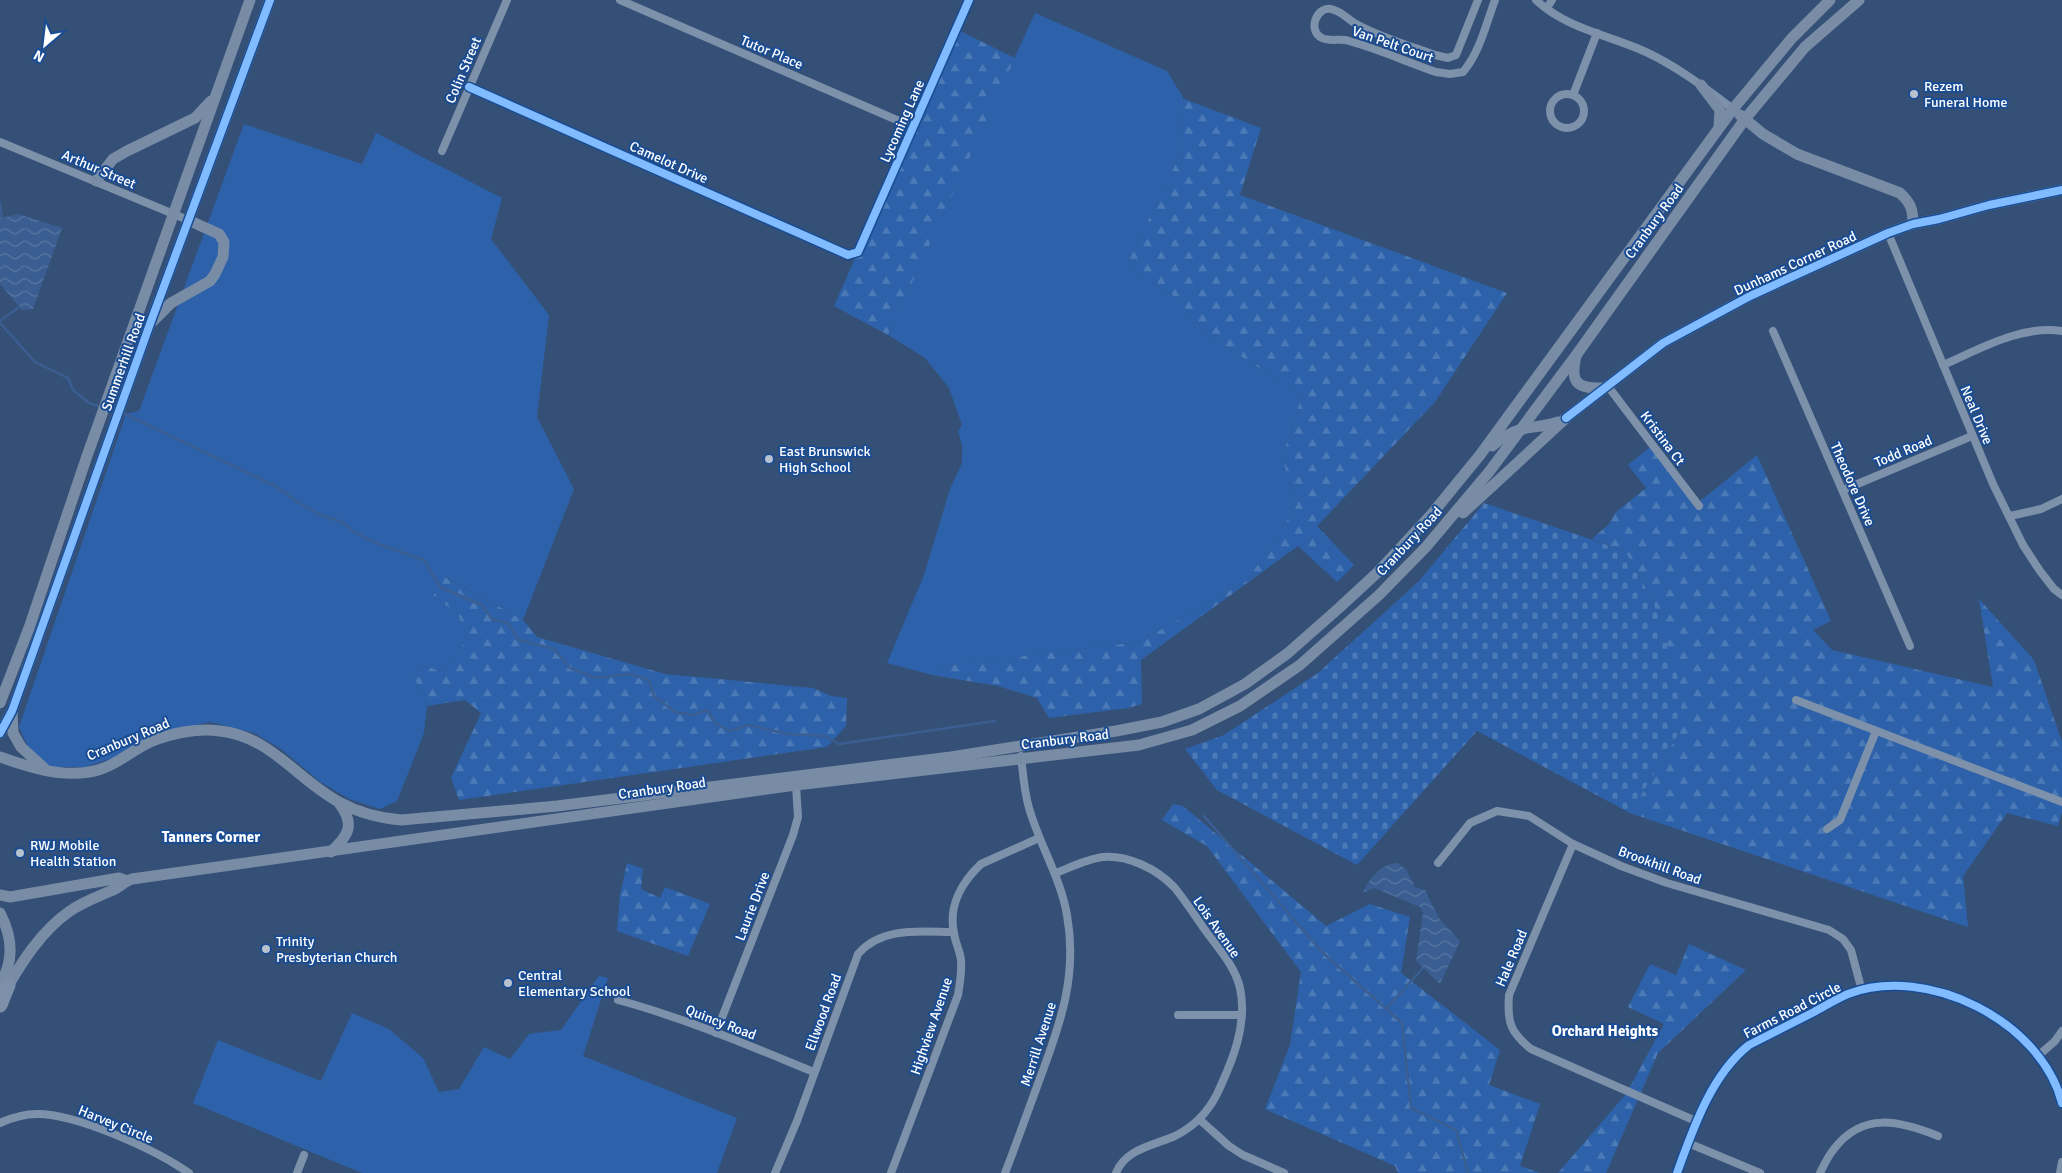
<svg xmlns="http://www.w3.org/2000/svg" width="2062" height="1173" font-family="Signika,sans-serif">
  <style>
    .green { fill: #2d62aa }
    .forest { fill: url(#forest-firs) }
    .cemetery { fill: url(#cemetery-stones) }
    .water { fill: url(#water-waves) }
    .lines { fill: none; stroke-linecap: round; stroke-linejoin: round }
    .stream { stroke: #3a5e91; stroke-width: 2.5 }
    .street { stroke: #7d91aa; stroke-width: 8 }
    .secondary { stroke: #798ca6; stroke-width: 11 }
    .highway { stroke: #7d90a9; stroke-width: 15 }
    .cycleway-casing { stroke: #194c93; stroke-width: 11 }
    .cycleway { stroke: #80bcff; stroke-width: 8 }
    .poi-dot { fill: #b8c2cf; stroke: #194c93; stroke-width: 2 }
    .labels { text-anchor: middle; stroke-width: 4; stroke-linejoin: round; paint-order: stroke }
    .street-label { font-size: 14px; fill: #fff; stroke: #194c93 }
    .poi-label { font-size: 14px; fill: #fff; stroke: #194c93; text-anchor: start }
    .neighbourhood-label { font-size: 15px; font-weight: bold; fill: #fff; stroke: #194c93 }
  </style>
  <defs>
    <pattern id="forest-firs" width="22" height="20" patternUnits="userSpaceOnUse" patternTransform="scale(1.25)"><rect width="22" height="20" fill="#2d62aa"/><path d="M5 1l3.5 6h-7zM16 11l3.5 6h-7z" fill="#4c7ab7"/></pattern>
    <pattern id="cemetery-stones" width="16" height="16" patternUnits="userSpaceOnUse" patternTransform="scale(1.25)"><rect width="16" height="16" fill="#2d62aa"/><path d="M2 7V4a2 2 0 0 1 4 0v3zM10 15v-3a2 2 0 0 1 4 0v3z" fill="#4c7ab7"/></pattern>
    <pattern id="water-waves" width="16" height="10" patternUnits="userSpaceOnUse" patternTransform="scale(1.25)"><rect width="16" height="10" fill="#3a5e91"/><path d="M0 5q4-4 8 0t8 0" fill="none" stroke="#5876a2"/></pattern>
  </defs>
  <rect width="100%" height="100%" fill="#355077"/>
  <g class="green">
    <path d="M 1035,13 L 1167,71 L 1184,99 L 1178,159 L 1126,266 L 1180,300 L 1196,328 L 1302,395 L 1282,458 L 1297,505 L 1247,581 L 1139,642 L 934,667 L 932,675 L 887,663 L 924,575 L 950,489 L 962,463 L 962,445 L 958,431 L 962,425 L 949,388 L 925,358 L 888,335 Z"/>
    <path d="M 244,124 L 362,164 L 376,133 L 502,198 L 491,239 L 549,315 L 537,417 L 574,489 L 523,620 L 446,577 L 433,596 L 458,614 L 468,639 L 441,671 L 418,664 L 415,679 L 427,706 L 424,733 L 397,801 L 380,809 L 349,799 L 319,781 L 281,749 L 254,733 L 210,722 L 152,734 L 113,758 L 86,767 L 50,767 L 28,747 L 19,727 L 126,414 L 139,411 Z"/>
    <path d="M 599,976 L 608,978 L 583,1056 L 737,1118 L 717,1173 L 362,1173 L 193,1103 L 218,1040 L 321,1081 L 352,1013 L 389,1029 L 423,1058 L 439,1092 L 459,1089 L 484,1047 L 510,1059 L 529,1034 L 561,1030 Z"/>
  </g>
  <g class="forest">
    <path d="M 956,29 L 1015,58 L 888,335 L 834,306 Z"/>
    <path d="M 1184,99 L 1261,128 L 1240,195 L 1507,293 L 1435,402 L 1317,526 L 1354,565 L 1337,582 L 1298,546 L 1141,660 L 1142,704 L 1128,708 L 1049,718 L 1037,698 L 998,686 L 932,675 L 934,667 L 1139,642 L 1247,581 L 1297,505 L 1282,458 L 1302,395 L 1196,328 L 1180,300 L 1126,266 L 1178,159 Z"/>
    <path d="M 1651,446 L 1699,502 L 1757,455 L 1831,621 L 1813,630 L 1832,650 L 1993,687 L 1979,599 L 2034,660 L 2062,742 L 2062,812 L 2058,826 L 2007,813 L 1963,876 L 1968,927 L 1630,813 L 1680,731 L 1653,601 L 1625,551 L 1592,539 L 1609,524 L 1616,512 L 1646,488 L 1628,465 Z"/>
    <path d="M 445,577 L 523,620 L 537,637 L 665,674 L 813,688 L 831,696 L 847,698 L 846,726 L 827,747 L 459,800 L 451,778 L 481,713 L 465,700 L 427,706 L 415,679 L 418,664 L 441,671 L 468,639 L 458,614 L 433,596 Z"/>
    <path d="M 1173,804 L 1183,806 L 1326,926 L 1370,904 L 1410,917 L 1401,973 L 1500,1050 L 1489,1085 L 1540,1104 L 1520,1166 L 1540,1173 L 1398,1173 L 1395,1166 L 1265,1109 L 1290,1045 L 1301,972 L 1207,846 L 1162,820 Z"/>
    <path d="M 627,863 L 643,869 L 641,889 L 660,898 L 665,887 L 710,904 L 688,956 L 617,931 L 620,895 Z"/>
    <path d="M 1689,944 L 1746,970 L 1658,1053 L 1606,1173 L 1558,1173 L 1626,1094 L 1664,1024 L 1628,1007 L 1650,964 L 1676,975 Z"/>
  </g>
  <path class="cemetery" d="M 1484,503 L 1625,551 L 1653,601 L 1682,690 L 1680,731 L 1630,813 L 1477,731 L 1357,865 L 1217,790 L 1185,749 L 1224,735 L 1318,673 L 1419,581 Z"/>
  <g class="water">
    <path d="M 18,214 L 62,228 L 33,309 L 22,310 L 0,284 L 0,216 L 2,218 Z"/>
    <path d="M 1397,863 L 1406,869 L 1415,887 L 1425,890 L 1440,920 L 1460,941 L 1440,984 L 1416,961 L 1423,913 L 1420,907 L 1374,888 L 1363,893 C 1369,878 1381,864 1397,863 Z"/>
  </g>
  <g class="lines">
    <g class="stream">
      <path d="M 0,203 L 2,218"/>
      <path d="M 0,321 L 19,307"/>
      <path d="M 0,323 L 35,362 L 68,378 L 73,390 L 89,403 L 101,407"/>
      <path d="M 123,413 L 275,486 L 299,503 L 318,514 L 342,522 L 354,532 L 378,544 L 424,560 L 440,587 L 482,605 L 492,619 L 508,623 L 519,640 L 554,649 L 570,668 L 596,678 L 630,674 L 649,680 L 654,696 L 675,712 L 693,715 L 707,710 L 716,724 L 730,731 L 749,725 L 787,734 L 825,736 L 839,744 L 995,721"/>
      <path d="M 1204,816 L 1322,952 L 1402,1023 L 1411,1108 L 1456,1130 L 1468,1173"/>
      <path d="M 1386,1009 L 1423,968"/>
    </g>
    <g class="street">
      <path d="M 620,0 L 913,127"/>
      <path d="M 1478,0 L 1456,55 L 1448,58 L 1435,55 C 1410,46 1383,38 1360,26 C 1350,22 1344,13 1334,10 C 1318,3 1306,30 1322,38 C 1330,42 1341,38 1349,41 C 1378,49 1407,62 1436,72 L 1450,74 L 1463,72 C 1480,52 1486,24 1495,0"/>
      <path d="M 1536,0 C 1567,29 1609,35 1646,52 C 1678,67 1705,88 1733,109"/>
      <path d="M 1547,8 L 1552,0"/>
      <path d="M 469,87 L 848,255 L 858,252 L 969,0"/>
      <circle cx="1567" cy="111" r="17"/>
      <path d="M 1573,95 L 1597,33"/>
      <path d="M 0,142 L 188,220"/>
      <path d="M 442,151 L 507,0"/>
      <path d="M 1888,233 L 1993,484 L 2023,545 L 2040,571 L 2054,589 L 2062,595"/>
      <path d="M 1773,331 L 1910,646"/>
      <path d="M 1943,365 C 1980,349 2020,325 2062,331"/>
      <path d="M 1607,385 L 1699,506"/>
      <path d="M 1843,490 L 1972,436"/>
      <path d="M 2010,516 L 2041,509 L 2062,499"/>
      <path d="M 1796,700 L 2062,802"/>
      <path d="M 1827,829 L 1840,820 L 1876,731"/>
      <path d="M 1573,844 L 1509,995 C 1507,1022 1510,1032 1531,1049 L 1698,1122"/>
      <path d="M 1438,863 L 1470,823 L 1497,811 L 1529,816 L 1573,844 L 1621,866 L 1667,883 L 1829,930 L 1843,939 L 1851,950 L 1862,991"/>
      <path d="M 1056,873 C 1071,867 1087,859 1103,857 C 1128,855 1157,869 1174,887 C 1185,900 1195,916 1205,930 C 1218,948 1235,966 1240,988 C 1248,1025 1232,1062 1217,1094 C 1208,1112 1193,1127 1175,1136 C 1155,1145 1125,1149 1116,1173"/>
      <path d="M 618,1000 C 685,1018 750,1046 814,1072"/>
      <path d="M 1178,1015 L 1241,1015"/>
      <path d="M 716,1033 L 793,835 L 798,817 L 796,785"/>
      <path d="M 2039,1055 L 2055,1041 L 2062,1031"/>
      <path d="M 1199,1119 L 1229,1146 L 1243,1155 L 1284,1173"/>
      <path d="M 0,1123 C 11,1118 25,1114 37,1114 C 78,1114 156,1150 189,1173"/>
      <path d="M 1688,1143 L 1760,1173"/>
      <path d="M 297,1173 L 304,1155"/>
      <path d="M 775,1173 L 797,1121 L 858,954 C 882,926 921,932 953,932"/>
      <path d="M 891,1173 L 958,995 C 960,983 962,972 961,960 C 960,951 955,942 954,933 C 948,906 962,882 981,864 L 1039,838"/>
      <path d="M 1005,1173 C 1017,1142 1028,1111 1039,1081 C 1060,1025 1078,976 1067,915 C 1060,876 1040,846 1029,808 C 1024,791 1023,773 1021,756"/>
      <path d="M 1677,1173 C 1693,1129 1711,1075 1749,1045 C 1771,1034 1792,1023 1814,1012 C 1825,1006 1836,999 1848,994 C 1927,964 2041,1021 2062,1103"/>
      <path d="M 1820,1173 C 1824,1165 1828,1156 1834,1149 C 1863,1111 1900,1121 1938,1136"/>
      <path d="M 2060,1173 L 2062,1162"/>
    </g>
    <g class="secondary">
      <path d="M 1701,85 L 1720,110 L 1719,127"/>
      <path d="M 1740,115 L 1763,134 L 1797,154 L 1900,193 C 1911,203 1913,210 1913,224"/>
      <path d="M 96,181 L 113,159 L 127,151 L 195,118 L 211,101"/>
      <path d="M 153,321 L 171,303 L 210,281 L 215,274 L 223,257 L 224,242 L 219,234 L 188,220"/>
      <path d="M 1576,356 C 1570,382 1576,389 1603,388"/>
      <path d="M 1492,446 C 1500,439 1509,433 1519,430 C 1532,426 1545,427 1558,422"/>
      <path d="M 1463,513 L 1566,418 L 1663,343 L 1750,296 L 1888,233 L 1913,224 L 1939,219 L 1989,205 L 2062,190"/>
      <path d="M 0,703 L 29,628 L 87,456 L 250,0"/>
      <path d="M 12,711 L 13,733 L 21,747 L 44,768"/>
      <path d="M 0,733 L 12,711 L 150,324 L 270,0"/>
      <path d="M 0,757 C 28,767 59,777 89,772 C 112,769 129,752 150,742 C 171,733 197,728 220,731 C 270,736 298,780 339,802 C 359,813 378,818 401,820 L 557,806 L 951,757 L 1116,731 L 1162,722 L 1199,709 L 1245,684 L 1288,653 L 1339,608 L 1379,571 L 1431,515 L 1480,455 L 1733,109 L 1792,38 L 1830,0"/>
      <path d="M 331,852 C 348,836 356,825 339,803"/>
      <path d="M 0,895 L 10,897 L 119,878 L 127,881"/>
      <path d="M 0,913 C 12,936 15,960 0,984"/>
      <path d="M 5,991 C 22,962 41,931 70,911 C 84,901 100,896 115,889 C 121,886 125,881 132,879 L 796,785 L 1139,745 L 1192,730 L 1240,706 L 1300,665 L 1379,595 L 1426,547 L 1489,472 L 1577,354 L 1745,119 L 1805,47 L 1859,0"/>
    </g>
    <path class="highway" d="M 0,1005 L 8,985"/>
    <g class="cycleway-casing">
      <g id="cycleway">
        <path d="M 469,87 L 848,255 L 858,252 L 969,0"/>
        <path d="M 1566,418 L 1663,343 L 1750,296 L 1888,233 L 1913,224 L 1939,219 L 1989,205 L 2062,190"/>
        <path d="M 0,733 L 12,711 L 150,324 L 270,0"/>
        <path d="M 1677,1173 C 1693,1129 1711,1075 1749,1045 C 1771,1034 1792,1023 1814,1012 C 1825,1006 1836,999 1848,994 C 1927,964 2041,1021 2062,1103"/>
      </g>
    </g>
    <use href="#cycleway" class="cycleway"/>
  </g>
  <g class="poi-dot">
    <circle cx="1914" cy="94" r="5"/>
    <circle cx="769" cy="459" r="5"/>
    <circle cx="20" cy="853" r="5"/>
    <circle cx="266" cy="949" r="5"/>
    <circle cx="508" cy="983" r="5"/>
  </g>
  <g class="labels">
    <g class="street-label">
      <text transform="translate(1393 44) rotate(19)" y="5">Van Pelt Court</text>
      <text transform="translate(772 52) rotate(23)" y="5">Tutor Place</text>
      <text transform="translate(463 70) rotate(-67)" y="5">Colin Street</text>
      <text transform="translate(902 121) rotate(-66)" y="5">Lycoming Lane</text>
      <text transform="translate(669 162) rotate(24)" y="5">Camelot Drive</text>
      <text transform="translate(99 169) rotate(23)" y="5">Arthur Street</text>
      <text transform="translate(1654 221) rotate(-54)" y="5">Cranbury Road</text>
      <text transform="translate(1795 263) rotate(-25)" y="5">Dunhams Corner Road</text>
      <text transform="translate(123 362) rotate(-70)" y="5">Summerhill Road</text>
      <text transform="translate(1977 415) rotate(67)" y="5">Neal Drive</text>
      <text transform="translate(1663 438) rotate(53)" y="5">Kristina Ct</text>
      <text transform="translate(1903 451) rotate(-23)" y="5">Todd Road</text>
      <text transform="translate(1853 484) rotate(66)" y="5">Theodore Drive</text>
      <text transform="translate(1409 541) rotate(-47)" y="5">Cranbury Road</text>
      <text transform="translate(128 739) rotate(-23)" y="5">Cranbury Road</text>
      <text transform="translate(1065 739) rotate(-7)" y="5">Cranbury Road</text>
      <text transform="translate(662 788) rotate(-8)" y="5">Cranbury Road</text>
      <text transform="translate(1660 865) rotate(20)" y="5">Brookhill Road</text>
      <text transform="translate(752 906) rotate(-69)" y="5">Laurie Drive</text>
      <text transform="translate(1217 927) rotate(55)" y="5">Lois Avenue</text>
      <text transform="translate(1511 958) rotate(-67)" y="5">Hale Road</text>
      <text transform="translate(1792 1010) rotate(-27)" y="5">Farms Road Circle</text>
      <text transform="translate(823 1012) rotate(-70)" y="5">Ellwood Road</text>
      <text transform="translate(721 1022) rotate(21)" y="5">Quincy Road</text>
      <text transform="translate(931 1026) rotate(-71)" y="5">Highview Avenue</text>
      <text transform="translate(1038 1044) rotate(-72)" y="5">Merrill Avenue</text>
      <text transform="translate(116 1124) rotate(22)" y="5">Harvey Circle</text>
    </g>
    <g class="poi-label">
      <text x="1924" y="91">Rezem<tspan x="1924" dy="16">Funeral Home</tspan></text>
      <text x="779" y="456">East Brunswick<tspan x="779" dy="16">High School</tspan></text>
      <text x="30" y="850">RWJ Mobile<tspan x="30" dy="16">Health Station</tspan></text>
      <text x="276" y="946">Trinity<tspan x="276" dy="16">Presbyterian Church</tspan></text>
      <text x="518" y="980">Central<tspan x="518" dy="16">Elementary School</tspan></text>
    </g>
    <g class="neighbourhood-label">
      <text x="211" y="842">Tanners Corner</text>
      <text x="1605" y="1036">Orchard Heights</text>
    </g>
  </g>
  <g transform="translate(45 45) rotate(208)" stroke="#194c93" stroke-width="4" paint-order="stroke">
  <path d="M0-4L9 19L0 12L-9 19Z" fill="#ffffff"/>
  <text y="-8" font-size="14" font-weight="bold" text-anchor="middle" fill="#ffffff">N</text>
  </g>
</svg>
